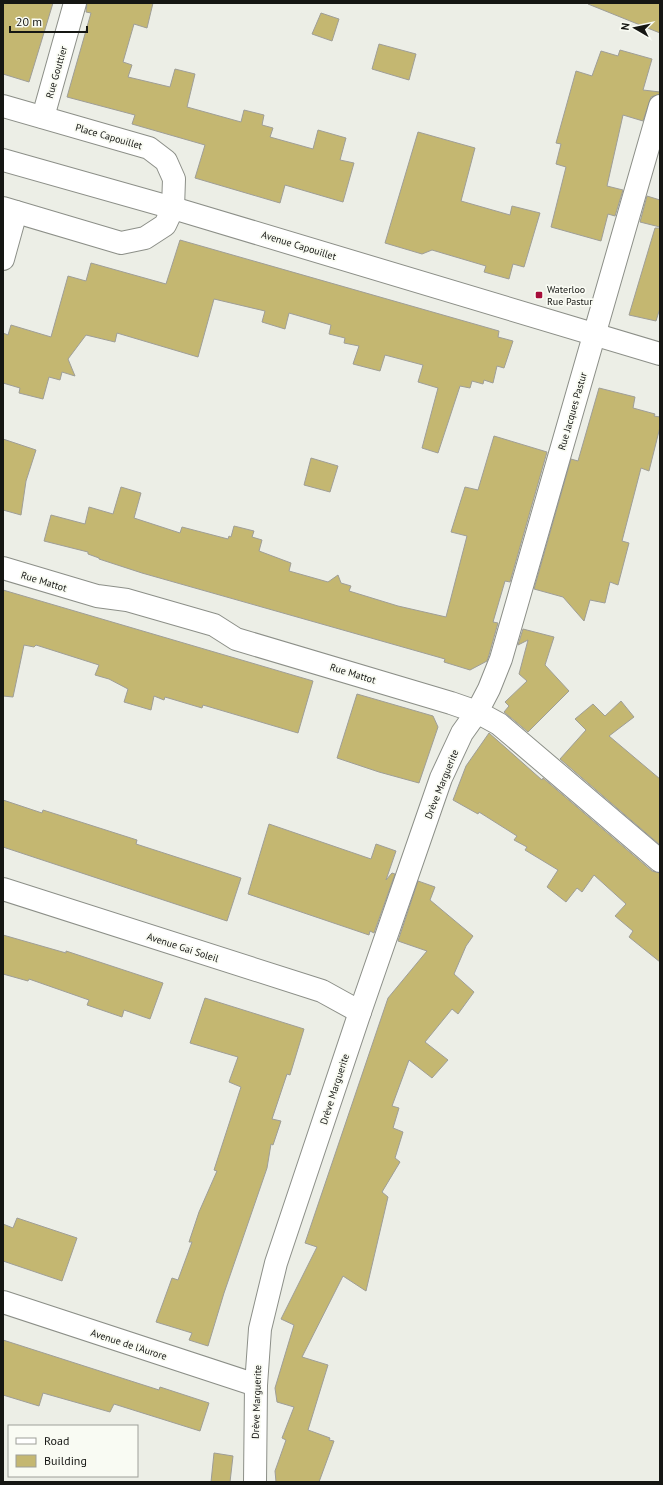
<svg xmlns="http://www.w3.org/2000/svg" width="663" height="1485" font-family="'PT Sans',sans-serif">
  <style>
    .building { fill: #c4b771; stroke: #9f9e97 }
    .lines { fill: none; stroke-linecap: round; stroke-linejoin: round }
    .minor-casing { stroke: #8c8f88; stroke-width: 24 }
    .minor { stroke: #fff; stroke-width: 22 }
    .poi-dot { fill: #a60d3a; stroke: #f9fbf3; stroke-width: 1.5 }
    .labels { text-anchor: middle; stroke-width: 3.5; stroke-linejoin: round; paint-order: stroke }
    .street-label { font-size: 10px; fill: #151613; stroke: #f9fbf3 }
    .poi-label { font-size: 10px; fill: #151613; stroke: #f9fbf3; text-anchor: start }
  </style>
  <rect width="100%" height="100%" fill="#eceee6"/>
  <g class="building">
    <path d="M 3,3 L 53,3 L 29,82 L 3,74 Z"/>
    <path d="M 87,3 L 153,3 L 147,28 L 134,24 L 123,62 L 132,65 L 128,77 L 170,87 L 175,69 L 195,74 L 187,107 L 241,122 L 244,110 L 264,115 L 262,125 L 273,128 L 270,137 L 313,149 L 318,130 L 346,138 L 340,160 L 354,163 L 343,202 L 285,185 L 280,203 L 195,178 L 205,145 L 132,124 L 135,115 L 67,97 L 91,13 L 86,12 Z"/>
    <path d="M 588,3 L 660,3 L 660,33 L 588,4 Z"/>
    <path d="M 321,13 L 339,19 L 332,41 L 312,34 Z"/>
    <path d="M 379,44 L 416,54 L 409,80 L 372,69 Z"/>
    <path d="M 620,50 L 652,59 L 643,90 L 660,92 L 660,94 L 651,97 L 643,121 L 623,115 L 607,186 L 623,190 L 615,216 L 608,214 L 601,241 L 551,227 L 566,167 L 556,164 L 561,144 L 556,143 L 576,71 L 592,76 L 601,51 L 618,56 Z"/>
    <path d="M 418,132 L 475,148 L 461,201 L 510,215 L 512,206 L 540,213 L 524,267 L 513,264 L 509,279 L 484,272 L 486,266 L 432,250 L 422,254 L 385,243 Z"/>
    <path d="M 647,196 L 660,200 L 660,227 L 640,222 Z"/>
    <path d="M 655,228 L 660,228 L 660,308 L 656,321 L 629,315 Z"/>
    <path d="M 180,240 L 499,331 L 498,337 L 513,341 L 504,368 L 497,366 L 493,383 L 484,380 L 483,384 L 472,381 L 470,388 L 460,386 L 438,453 L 422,448 L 438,388 L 418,382 L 423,365 L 385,355 L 380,371 L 353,364 L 359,346 L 344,343 L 345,338 L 329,334 L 331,325 L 289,313 L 285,329 L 262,322 L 265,311 L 214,299 L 198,357 L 117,333 L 115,342 L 86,335 L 68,359 L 75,376 L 62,372 L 60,380 L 49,377 L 43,399 L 19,393 L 20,388 L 3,383 L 3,333 L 8,335 L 11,325 L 51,337 L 68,276 L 86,281 L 91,263 L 166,284 Z"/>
    <path d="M 599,388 L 635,397 L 633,408 L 655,414 L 654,416 L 660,417 L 660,427 L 649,471 L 641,468 L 622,541 L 629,543 L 618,585 L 610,582 L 605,603 L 590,600 L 584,621 L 563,597 L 534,589 L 571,459 L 578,461 Z"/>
    <path d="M 494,436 L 547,452 L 510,582 L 505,581 L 493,622 L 498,623 L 489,655 L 487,661 L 470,670 L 444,662 L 445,659 L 142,573 L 99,559 L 99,558 L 88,554 L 88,552 L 44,541 L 51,515 L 85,524 L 89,507 L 113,514 L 121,487 L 141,493 L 134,518 L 180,533 L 182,527 L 228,539 L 229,536 L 231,537 L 234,526 L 254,531 L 252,537 L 262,540 L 259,551 L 291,563 L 289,571 L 328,582 L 338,575 L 341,583 L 351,586 L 349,591 L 398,606 L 446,617 L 467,536 L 451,532 L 465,487 L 478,490 Z"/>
    <path d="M 3,439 L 36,450 L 26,481 L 21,515 L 3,510 Z"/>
    <path d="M 311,458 L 338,466 L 330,492 L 304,485 Z"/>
    <path d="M 3,590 L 313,681 L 298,733 L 203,705 L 202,708 L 165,697 L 164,700 L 154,696 L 151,710 L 124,702 L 128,689 L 109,679 L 95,675 L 99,665 L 36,645 L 34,647 L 24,645 L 13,697 L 3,696 Z"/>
    <path d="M 523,629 L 554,637 L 545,665 L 569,691 L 528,732 L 504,712 L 509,706 L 505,702 L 527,681 L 519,674 L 528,640 L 518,645 Z"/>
    <path d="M 357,694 L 433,716 L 438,727 L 419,783 L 379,772 L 337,758 Z"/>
    <path d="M 621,701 L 634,717 L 609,736 L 660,779 L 660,845 L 560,759 L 586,730 L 575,719 L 593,704 L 605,716 Z"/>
    <path d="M 489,733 L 542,780 L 543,778 L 652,871 L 660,873 L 660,962 L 629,937 L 633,931 L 615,916 L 626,904 L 594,875 L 582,892 L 577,888 L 566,902 L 547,887 L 558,870 L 525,850 L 527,847 L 514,840 L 517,836 L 479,812 L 478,814 L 453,800 L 466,766 Z"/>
    <path d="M 3,800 L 42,813 L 43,810 L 137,840 L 136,844 L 241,878 L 227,921 L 3,847 Z"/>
    <path d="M 269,824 L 371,859 L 376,844 L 396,851 L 386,880 L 392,873 L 395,874 L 374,933 L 370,931 L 369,935 L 248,894 Z"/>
    <path d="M 418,881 L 435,887 L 430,900 L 473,936 L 466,946 L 454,974 L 474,992 L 458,1014 L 452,1009 L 425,1042 L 448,1060 L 432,1078 L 409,1060 L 392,1106 L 399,1108 L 393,1128 L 403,1132 L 395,1158 L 400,1162 L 382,1192 L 388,1197 L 366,1291 L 343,1276 L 302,1357 L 328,1365 L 308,1430 L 330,1438 L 329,1440 L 334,1441 L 319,1482 L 276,1482 L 275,1471 L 286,1440 L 282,1438 L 294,1407 L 277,1402 L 275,1388 L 294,1325 L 281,1319 L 317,1247 L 305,1243 L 388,998 L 427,951 L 398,941 Z"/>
    <path d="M 3,935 L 66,953 L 66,951 L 163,983 L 150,1019 L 124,1010 L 122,1017 L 87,1005 L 89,1000 L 29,979 L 28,981 L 3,974 Z"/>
    <path d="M 205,998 L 304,1029 L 290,1075 L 287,1074 L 272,1119 L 281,1121 L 273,1145 L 271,1144 L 267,1168 L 224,1293 L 208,1346 L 189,1340 L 192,1333 L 156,1322 L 172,1278 L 178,1280 L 192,1242 L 189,1242 L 199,1212 L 217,1171 L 214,1170 L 241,1087 L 229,1082 L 238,1057 L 190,1043 Z"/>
    <path d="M 17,1218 L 77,1238 L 62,1281 L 3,1261 L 3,1224 L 13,1228 Z"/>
    <path d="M 3,1340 L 159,1390 L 160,1387 L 209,1403 L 200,1431 L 114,1404 L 110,1412 L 43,1393 L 39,1406 L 3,1395 Z"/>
    <path d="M 214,1453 L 233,1456 L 230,1482 L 211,1482 Z"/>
  </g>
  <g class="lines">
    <g class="minor-casing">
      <g id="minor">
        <path d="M 3,106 L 149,148 L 166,161 L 174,179 L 173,208 L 165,225 L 145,238 L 121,243 L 3,208"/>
        <path d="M 43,117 L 75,3"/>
        <path d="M 3,160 L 173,208 L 660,354"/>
        <path d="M 3,259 L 16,212"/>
        <path d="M 3,568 L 97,596 L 127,600 L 214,625 L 236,639 L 451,703 L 477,712 L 499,724 L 660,861"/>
        <path d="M 3,889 L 322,991 L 360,1012"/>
        <path d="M 3,1302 L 256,1385"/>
        <path d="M 255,1482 L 256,1385 L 260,1329 L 276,1263 L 360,1012 L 441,778 L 462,733 L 477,712 L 489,689 L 501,659 L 660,106"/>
      </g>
    </g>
    <use href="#minor" class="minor"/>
  </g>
  <rect class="poi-dot" x="535" y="291" width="8" height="8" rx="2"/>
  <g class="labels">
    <g class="street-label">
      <text transform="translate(56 72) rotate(-74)" y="4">Rue Gouttier</text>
      <text transform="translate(109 136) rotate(16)" y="4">Place Capouillet</text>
      <text transform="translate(299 245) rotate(17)" y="4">Avenue Capouillet</text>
      <text transform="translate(572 411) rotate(-74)" y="4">Rue Jacques Pastur</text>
      <text transform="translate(44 581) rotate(17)" y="4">Rue Mattot</text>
      <text transform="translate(353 673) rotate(17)" y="4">Rue Mattot</text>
      <text transform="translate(441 784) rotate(-68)" y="4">Drève Marguerite</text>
      <text transform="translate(183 947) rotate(18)" y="4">Avenue Gai Soleil</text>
      <text transform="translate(334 1089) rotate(-72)" y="4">Drève Marguerite</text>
      <text transform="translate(129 1344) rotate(18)" y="4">Avenue de l'Aurore</text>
      <text transform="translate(256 1402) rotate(-88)" y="4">Drève Marguerite</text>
    </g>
    <g class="poi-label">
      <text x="547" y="293">Waterloo<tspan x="547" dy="12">Rue Pastur</tspan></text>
    </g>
  </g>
  <rect width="663" height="1485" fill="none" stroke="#151613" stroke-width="8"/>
  <rect x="8" y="1425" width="130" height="52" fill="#f9fbf3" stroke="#9e9f99"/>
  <rect x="16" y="1438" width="20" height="6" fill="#ffffff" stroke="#9e9f99"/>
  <text x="44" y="1445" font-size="12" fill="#151613">Road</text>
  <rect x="16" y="1455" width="20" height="12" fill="#c4b771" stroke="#9e9f99"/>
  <text x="44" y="1465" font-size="12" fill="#151613">Building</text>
  <g transform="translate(635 28) rotate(279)" stroke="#f9fbf3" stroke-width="3" paint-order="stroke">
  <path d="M0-3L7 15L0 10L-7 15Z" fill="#151613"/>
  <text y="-6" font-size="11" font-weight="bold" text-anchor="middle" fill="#151613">N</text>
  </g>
  <path d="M10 26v6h77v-6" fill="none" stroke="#151613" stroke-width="2"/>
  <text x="16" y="26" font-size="12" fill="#151613" stroke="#f9fbf3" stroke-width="3" paint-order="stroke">20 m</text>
</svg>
